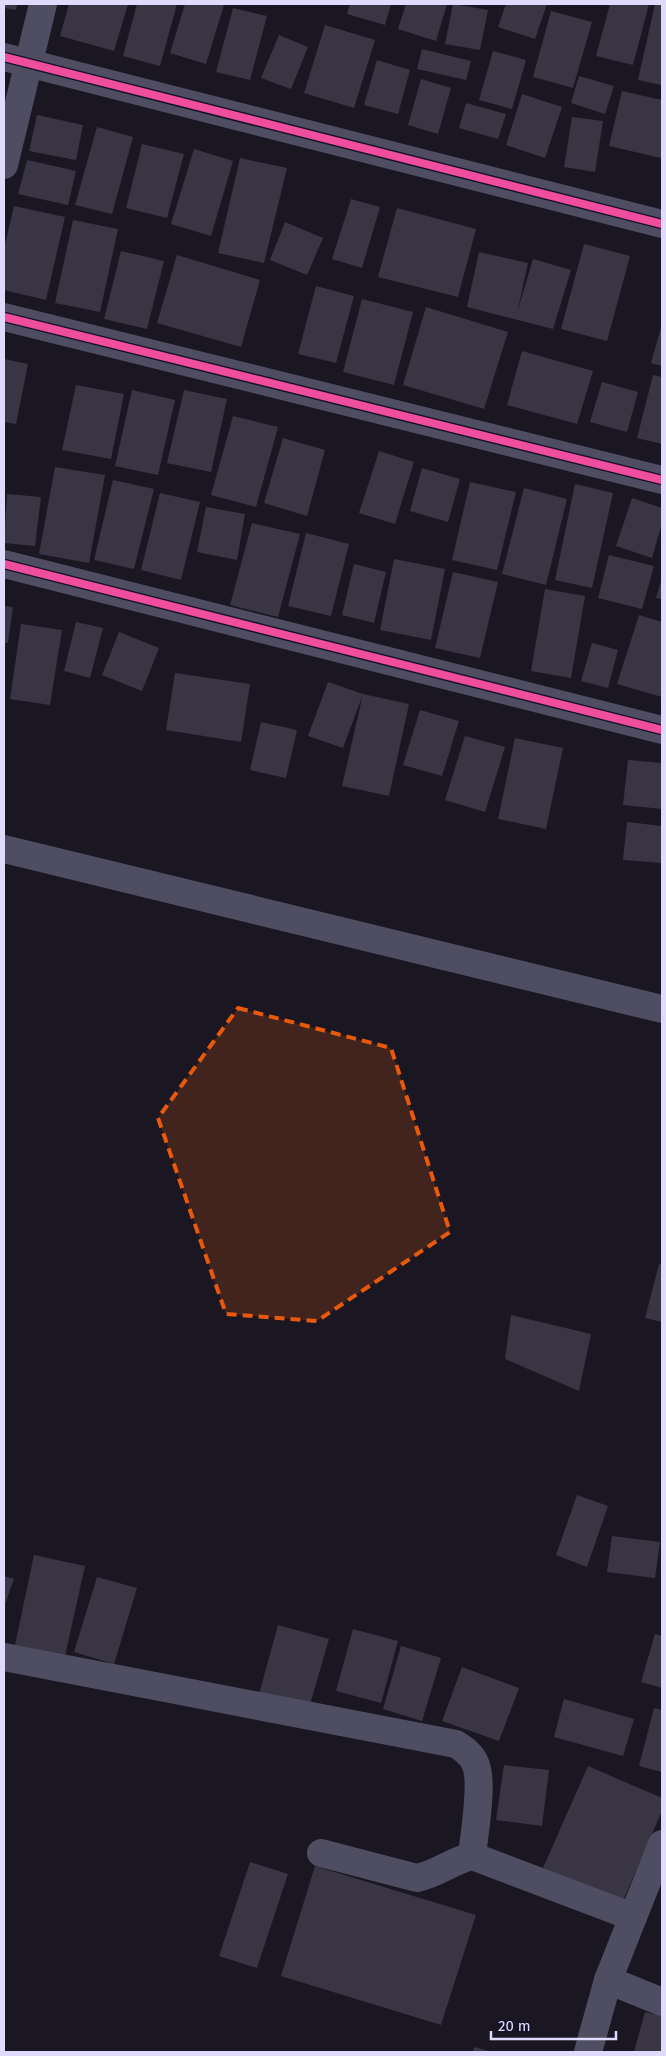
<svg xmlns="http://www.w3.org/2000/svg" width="666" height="2056" font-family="'Fira Sans',sans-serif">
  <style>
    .building { fill: #393544 }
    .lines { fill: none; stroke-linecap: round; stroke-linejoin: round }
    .minor { stroke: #4f4d62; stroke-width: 28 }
    .cycleway-casing { stroke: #161228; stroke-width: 11 }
    .cycleway { stroke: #ef4d9e; stroke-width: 8 }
    .marked { fill: #e8590c; fill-opacity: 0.2; stroke: #e8590c; stroke-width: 4; stroke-dasharray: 10 6; stroke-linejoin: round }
  </style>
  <rect width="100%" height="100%" fill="#1a1723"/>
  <g class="building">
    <path d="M 4,4 L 17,4 L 16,10 L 4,8 Z"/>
    <path d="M 69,4 L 128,4 L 114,51 L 60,36 Z"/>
    <path d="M 137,4 L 177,4 L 160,66 L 123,56 Z"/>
    <path d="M 185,4 L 224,5 L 206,64 L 170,53 Z"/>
    <path d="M 350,4 L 391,4 L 385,25 L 347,14 Z"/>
    <path d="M 406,4 L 447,4 L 436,41 L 398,29 Z"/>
    <path d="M 453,4 L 488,10 L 480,50 L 445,44 Z"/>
    <path d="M 506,4 L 547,4 L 535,39 L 498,27 Z"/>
    <path d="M 610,4 L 649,4 L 633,65 L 596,56 Z"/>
    <path d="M 655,4 L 662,4 L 662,85 L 638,80 Z"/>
    <path d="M 233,8 L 267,16 L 250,80 L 216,72 Z"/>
    <path d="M 551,11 L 592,22 L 573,88 L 533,77 Z"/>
    <path d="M 325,25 L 375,40 L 354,108 L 304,93 Z"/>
    <path d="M 279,35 L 308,47 L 291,89 L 261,78 Z"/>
    <path d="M 422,49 L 471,61 L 466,80 L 417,69 Z"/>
    <path d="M 493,51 L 526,60 L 512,109 L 479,100 Z"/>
    <path d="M 377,60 L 410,70 L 398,114 L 364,105 Z"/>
    <path d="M 579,76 L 614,86 L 605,114 L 571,103 Z"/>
    <path d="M 421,79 L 451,88 L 438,134 L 408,125 Z"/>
    <path d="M 622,91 L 662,100 L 661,158 L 609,146 Z"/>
    <path d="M 522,94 L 562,107 L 545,158 L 506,145 Z"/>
    <path d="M 466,103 L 506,114 L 498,139 L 459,128 Z"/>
    <path d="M 37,115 L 83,125 L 76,160 L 29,151 Z"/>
    <path d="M 572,117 L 603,121 L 595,172 L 564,167 Z"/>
    <path d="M 97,127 L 133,137 L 112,214 L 75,205 Z"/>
    <path d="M 142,144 L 184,154 L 167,218 L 126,208 Z"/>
    <path d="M 194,149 L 233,161 L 211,236 L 171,224 Z"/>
    <path d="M 240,158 L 287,168 L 264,263 L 218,253 Z"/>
    <path d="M 27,160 L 76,171 L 68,205 L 18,194 Z"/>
    <path d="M 351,199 L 380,207 L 362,268 L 332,259 Z"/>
    <path d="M 14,206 L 65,217 L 46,300 L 4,290 L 4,249 Z"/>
    <path d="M 397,208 L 476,229 L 458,297 L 378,277 Z"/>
    <path d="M 73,220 L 118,229 L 100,312 L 55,303 Z"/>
    <path d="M 285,222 L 323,238 L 307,275 L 270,260 Z"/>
    <path d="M 584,244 L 630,256 L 607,341 L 561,329 Z"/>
    <path d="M 121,251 L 164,261 L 147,329 L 104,319 Z"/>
    <path d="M 479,252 L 528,263 L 517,313 L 533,259 L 571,270 L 553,329 L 467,307 Z"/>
    <path d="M 177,255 L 260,280 L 241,347 L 157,323 Z"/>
    <path d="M 316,286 L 354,296 L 336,363 L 298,354 Z"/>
    <path d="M 362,299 L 413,312 L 394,385 L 343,372 Z"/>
    <path d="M 426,307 L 508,332 L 484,409 L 403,385 Z"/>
    <path d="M 662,324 L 662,366 L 651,363 Z"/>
    <path d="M 522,351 L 593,371 L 577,424 L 507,405 Z"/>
    <path d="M 4,359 L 28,364 L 16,424 L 4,422 Z"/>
    <path d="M 653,375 L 662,377 L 662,444 L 637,438 Z"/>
    <path d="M 602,382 L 638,392 L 627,432 L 590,422 Z"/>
    <path d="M 76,385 L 124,394 L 111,459 L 62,450 Z"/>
    <path d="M 132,390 L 175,400 L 158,475 L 115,466 Z"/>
    <path d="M 184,390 L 227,399 L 211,472 L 167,463 Z"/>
    <path d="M 233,416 L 278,427 L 256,507 L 211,495 Z"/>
    <path d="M 283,438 L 325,450 L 307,516 L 264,503 Z"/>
    <path d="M 379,451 L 414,462 L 395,524 L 359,513 Z"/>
    <path d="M 55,467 L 105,475 L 89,563 L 39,554 Z"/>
    <path d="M 422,468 L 460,479 L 448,522 L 410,511 Z"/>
    <path d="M 113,480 L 154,489 L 134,569 L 94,560 Z"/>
    <path d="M 470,482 L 516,492 L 497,570 L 452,560 Z"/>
    <path d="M 575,484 L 613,493 L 592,588 L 555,580 Z"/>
    <path d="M 524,488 L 567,499 L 546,585 L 502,574 Z"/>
    <path d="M 160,493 L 200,502 L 181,580 L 141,570 Z"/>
    <path d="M 7,494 L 41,497 L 35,546 L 4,543 Z"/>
    <path d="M 632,498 L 662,508 L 662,523 L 652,558 L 616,546 Z"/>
    <path d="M 206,507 L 245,514 L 237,560 L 197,552 Z"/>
    <path d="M 252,523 L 300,534 L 278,617 L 230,605 Z"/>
    <path d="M 306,533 L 349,544 L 331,616 L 288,606 Z"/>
    <path d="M 609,555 L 654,566 L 642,609 L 598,598 Z"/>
    <path d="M 394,559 L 445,569 L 431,640 L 380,630 Z"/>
    <path d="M 354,564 L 386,572 L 374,623 L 342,615 Z"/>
    <path d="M 453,572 L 498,582 L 480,658 L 435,648 Z"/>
    <path d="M 662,578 L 662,599 L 656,598 Z"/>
    <path d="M 545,589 L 585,596 L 571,678 L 531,671 Z"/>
    <path d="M 4,606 L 13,607 L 8,643 L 4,643 Z"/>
    <path d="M 639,615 L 662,622 L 662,697 L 617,684 Z"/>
    <path d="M 76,622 L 103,628 L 90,678 L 64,671 Z"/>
    <path d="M 21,624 L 62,630 L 50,705 L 10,699 Z"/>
    <path d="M 119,632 L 159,648 L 142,691 L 102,675 Z"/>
    <path d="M 592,643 L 618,650 L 608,688 L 581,681 Z"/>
    <path d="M 175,673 L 250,684 L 241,742 L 166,730 Z"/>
    <path d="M 328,682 L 363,694 L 409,704 L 389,796 L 342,786 L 363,694 L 343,748 L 308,736 Z"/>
    <path d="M 420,710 L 459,721 L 442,776 L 403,765 Z"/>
    <path d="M 261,722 L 297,730 L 286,778 L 250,770 Z"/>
    <path d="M 465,736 L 505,747 L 485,812 L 445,800 Z"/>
    <path d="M 515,738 L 563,748 L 546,829 L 498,819 Z"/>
    <path d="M 628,760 L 662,763 L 662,809 L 623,805 Z"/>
    <path d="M 627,822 L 662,826 L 662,863 L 623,860 Z"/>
    <path d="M 659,1264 L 662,1265 L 662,1322 L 645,1318 Z"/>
    <path d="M 511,1315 L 591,1334 L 579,1391 L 505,1359 Z"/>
    <path d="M 577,1495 L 608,1506 L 587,1567 L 556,1555 Z"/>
    <path d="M 612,1536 L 660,1542 L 655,1578 L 607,1572 Z"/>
    <path d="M 34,1555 L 85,1566 L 65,1656 L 15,1645 Z"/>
    <path d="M 4,1576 L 14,1579 L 4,1607 Z"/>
    <path d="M 97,1577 L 137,1588 L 114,1664 L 74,1652 Z"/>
    <path d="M 278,1625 L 329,1639 L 309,1708 L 259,1694 Z"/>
    <path d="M 353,1629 L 398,1641 L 381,1703 L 336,1691 Z"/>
    <path d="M 655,1634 L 662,1636 L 662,1688 L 641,1682 Z"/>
    <path d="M 401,1646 L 441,1658 L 422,1721 L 383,1709 Z"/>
    <path d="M 462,1667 L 519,1688 L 499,1741 L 442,1721 Z"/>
    <path d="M 564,1699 L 634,1719 L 623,1756 L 554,1737 Z"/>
    <path d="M 654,1708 L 662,1710 L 662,1772 L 639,1766 Z"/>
    <path d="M 504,1765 L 549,1770 L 542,1826 L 496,1820 Z"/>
    <path d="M 588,1766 L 662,1798 L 662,1811 L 622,1903 L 543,1868 Z"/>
    <path d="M 250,1862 L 288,1874 L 257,1968 L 219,1956 Z"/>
    <path d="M 315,1866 L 476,1915 L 441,2025 L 281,1976 Z"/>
    <path d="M 645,2012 L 662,2016 L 662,2052 L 634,2052 Z"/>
    <path d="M 474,2047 L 493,2052 L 473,2052 Z"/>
  </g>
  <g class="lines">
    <g class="minor">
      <path d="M 4,57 L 662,224"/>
      <path d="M 4,165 L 43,4"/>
      <path d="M 4,317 L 662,480"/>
      <path d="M 4,564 L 662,730"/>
      <path d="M 4,849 L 662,1009"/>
      <path d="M 4,1657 L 456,1744 C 464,1749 471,1754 475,1763 C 484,1781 474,1834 472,1856"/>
      <path d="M 321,1853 L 417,1878 C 437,1874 452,1861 472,1856 L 633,1917"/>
      <path d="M 608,1980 L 662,2002"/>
      <path d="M 588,2052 L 608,1980 L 662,1844"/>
    </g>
    <g class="cycleway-casing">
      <g id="cycleway">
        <path d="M 4,57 L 662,224"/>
        <path d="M 4,317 L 662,480"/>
        <path d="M 4,564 L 662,730"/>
      </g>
    </g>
    <use href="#cycleway" class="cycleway"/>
  </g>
  <path class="marked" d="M 238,1008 L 391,1048 L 450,1232 L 317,1321 L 226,1314 L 158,1118 Z"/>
  <rect width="666" height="2056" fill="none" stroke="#e0dbfd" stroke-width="10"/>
  <path d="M491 2031v8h125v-8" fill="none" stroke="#e0dbfd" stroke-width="2.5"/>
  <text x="498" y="2031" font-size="15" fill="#e0dbfd" stroke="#161228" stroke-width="4" paint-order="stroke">20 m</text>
</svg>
